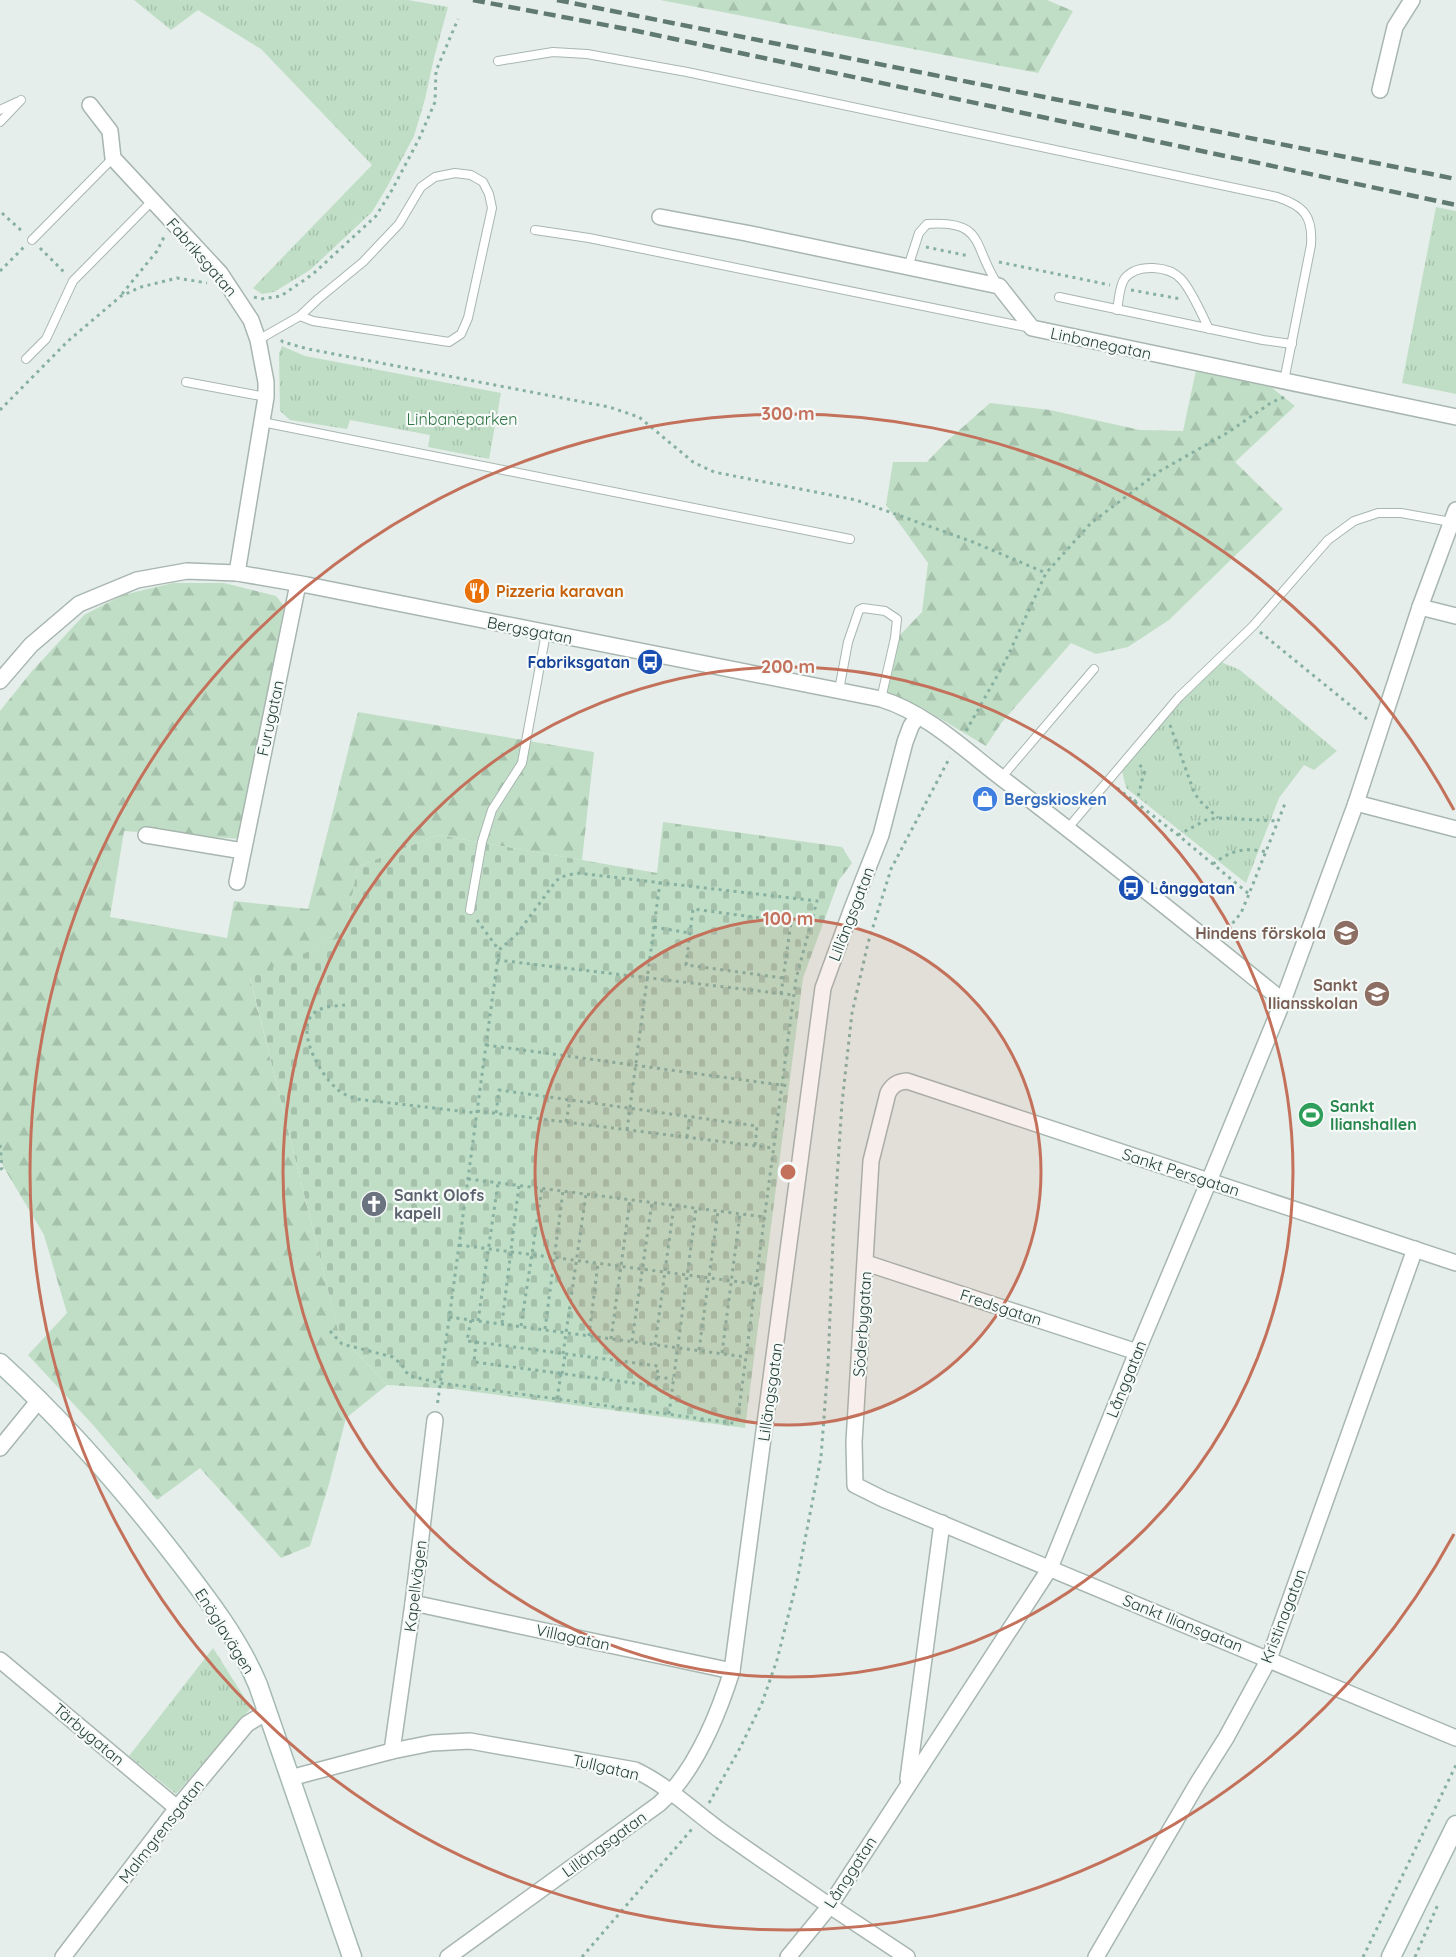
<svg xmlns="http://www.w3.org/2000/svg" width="1456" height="1957" font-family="Quicksand,sans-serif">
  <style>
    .grass { fill: url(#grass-tufts) }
    .forest { fill: url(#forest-firs) }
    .cemetery { fill: url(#cemetery-stones) }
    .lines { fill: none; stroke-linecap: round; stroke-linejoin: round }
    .lane-casing { stroke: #a8b6b0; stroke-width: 10 }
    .street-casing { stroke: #a8b6b0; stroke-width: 18 }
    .secondary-casing { stroke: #a4b9b1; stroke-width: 21 }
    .path { stroke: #87b0a1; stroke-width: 3; stroke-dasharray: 3 4.5; stroke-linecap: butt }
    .lane { stroke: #fff; stroke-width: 8 }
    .street { stroke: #fff; stroke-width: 15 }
    .secondary { stroke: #fff; stroke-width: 18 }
    .rail { stroke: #607a72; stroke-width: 4.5; stroke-dasharray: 12 6; stroke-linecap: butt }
    .ring { fill: none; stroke: #c4715c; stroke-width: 3 }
    .labels { text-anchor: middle; stroke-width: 4.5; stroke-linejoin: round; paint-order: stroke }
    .street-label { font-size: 16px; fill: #253f36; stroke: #f6faf8 }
    .park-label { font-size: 16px; fill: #317546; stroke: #f6faf8 }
    .food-label { font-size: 16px; font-weight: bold; fill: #c56008; stroke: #f6faf8; text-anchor: start }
    .transit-label { font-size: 16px; font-weight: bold; fill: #164399; stroke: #f6faf8; text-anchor: end }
    .shop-label { font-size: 16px; font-weight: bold; fill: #366cbe; stroke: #f6faf8; text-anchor: start }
    .education-label { font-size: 16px; font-weight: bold; fill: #785e54; stroke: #f6faf8; text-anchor: end }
    .leisure-label { font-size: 16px; font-weight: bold; fill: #27864d; stroke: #f6faf8; text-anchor: start }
    .worship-label { font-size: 16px; font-weight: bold; fill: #5b616d; stroke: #f6faf8; text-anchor: start }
    .centre { fill: #c4715c; stroke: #f6faf8; stroke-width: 3 }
    .ring-label { font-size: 18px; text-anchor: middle; font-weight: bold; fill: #c4715c; stroke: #f6faf8; stroke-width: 4.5; stroke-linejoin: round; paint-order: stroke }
  </style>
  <defs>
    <pattern id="grass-tufts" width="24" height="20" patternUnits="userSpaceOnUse" patternTransform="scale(1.5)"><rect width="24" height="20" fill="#c0dec6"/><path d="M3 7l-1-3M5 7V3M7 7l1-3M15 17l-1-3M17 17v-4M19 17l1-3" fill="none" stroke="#a5c0ab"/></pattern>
    <pattern id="forest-firs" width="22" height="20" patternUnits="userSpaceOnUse" patternTransform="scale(1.5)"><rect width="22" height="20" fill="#c0dec6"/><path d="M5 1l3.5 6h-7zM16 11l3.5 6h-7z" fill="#a5c0ab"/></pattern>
    <pattern id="cemetery-stones" width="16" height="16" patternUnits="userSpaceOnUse" patternTransform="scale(1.5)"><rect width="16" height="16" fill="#c0dec6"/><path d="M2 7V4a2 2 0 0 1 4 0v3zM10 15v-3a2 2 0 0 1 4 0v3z" fill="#a5c0ab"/></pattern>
  </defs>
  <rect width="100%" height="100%" fill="#e5eeea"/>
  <g class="grass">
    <path d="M 134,0 L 408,0 L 448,7 L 434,58 L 425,99 L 414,136 L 387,187 L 372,212 L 310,270 L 274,292 L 262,294 L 253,288 L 372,165 L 261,49 L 198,10 L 171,30 Z"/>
    <path d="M 1436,207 L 1456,211 L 1456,394 L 1402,383 Z"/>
    <path d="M 282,346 L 305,356 L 501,393 L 489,459 L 428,447 L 430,435 L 350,420 L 347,429 L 290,420 L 280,411 L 279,353 Z"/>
    <path d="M 1221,662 L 1240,670 L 1337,751 L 1314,770 L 1304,765 L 1279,798 L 1246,883 L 1126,788 L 1122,771 L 1179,697 Z"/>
    <path d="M 213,1648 L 251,1708 L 176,1794 L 129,1756 Z"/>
  </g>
  <g class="forest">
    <path d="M 660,0 L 1047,0 L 1073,11 L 1038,73 Z"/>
    <path d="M 1196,370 L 1267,384 L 1295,406 L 1235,462 L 1283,509 L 1169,620 L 1128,647 L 1096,654 L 1071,643 L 1002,722 L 986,746 L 921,707 L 883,695 L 900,635 L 922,612 L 928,563 L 886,505 L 893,462 L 927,462 L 946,442 L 990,403 L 1050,410 L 1140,430 L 1183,431 Z"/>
    <path d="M 173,583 L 224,583 L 276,596 L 284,606 L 241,839 L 124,831 L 110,917 L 227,938 L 234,901 L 308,909 L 358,712 L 594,752 L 582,860 L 438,835 L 357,867 L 346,935 L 250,978 L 339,1334 L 387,1385 L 346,1418 L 329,1484 L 310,1546 L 281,1558 L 200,1468 L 157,1500 L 94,1426 L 28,1355 L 67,1313 L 44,1235 L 0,1161 L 0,711 L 32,671 L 84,615 L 123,595 Z"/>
  </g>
  <path class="cemetery" d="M 663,822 L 842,847 L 852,863 L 839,880 L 803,978 L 745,1428 L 453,1389 L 387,1385 L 339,1334 L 250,977 L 346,935 L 357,867 L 438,835 L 657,873 Z"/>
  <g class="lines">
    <g class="lane-casing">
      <g id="lane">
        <path d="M 498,61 L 553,52 L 587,54 L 687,72 L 1277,197 C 1304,206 1313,216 1311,245 L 1284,381"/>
        <path d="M 0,110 L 17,102"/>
        <path d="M 0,122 L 21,100"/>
        <path d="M 535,230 L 589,238 L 1031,328"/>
        <path d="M 32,240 L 113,158"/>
        <path d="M 908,267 L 919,233 L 927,224 C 986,220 972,246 998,285"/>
        <path d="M 1059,297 L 1263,340 L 1292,344"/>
        <path d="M 1117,310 C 1119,300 1119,286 1125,278 C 1138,263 1169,266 1181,279 C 1191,289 1202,315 1209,329"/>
        <path d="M 258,340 L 300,316 L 318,299 L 363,262 L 399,224 L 421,187 L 435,177 L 455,173 L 471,175 L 483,182 L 489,194 L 492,208 L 468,318 L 461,334 L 449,342 L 313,321 L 300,316"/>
        <path d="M 26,359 L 46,339 L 73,281 L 152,201"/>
        <path d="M 186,382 L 266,397"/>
        <path d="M 262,422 L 850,539"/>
        <path d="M 839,690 L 848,642 L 859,610 L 863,608 L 885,611 L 897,619 L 895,638 L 881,699"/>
        <path d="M 1001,778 L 1094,669"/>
        <path d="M 1068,828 L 1179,697 L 1253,626 L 1328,540 L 1354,521 L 1378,513 L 1401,513 L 1451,522"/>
        <path d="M 470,910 L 482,842 L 492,810 L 522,763 L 546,633"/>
      </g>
    </g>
    <g class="street-casing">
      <g id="street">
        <path d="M 1380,90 L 1395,27 L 1412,0"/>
        <path d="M 90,105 L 110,131 L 113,158 L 220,273 L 251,320 L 258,340 L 266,382 L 266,397 L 237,573"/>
        <path d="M 660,217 L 746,233 L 999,286 L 1032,328 L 1456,417"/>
        <path d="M 1420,607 L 1456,616"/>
        <path d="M 0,681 L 31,645 L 79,604 L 137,580 L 187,571 L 237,573 L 307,585 L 881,699 C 927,713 966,751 1003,779 C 1098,851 1190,926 1283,1001"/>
        <path d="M 1356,803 L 1456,829"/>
        <path d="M 146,835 L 243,851"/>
        <path d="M 237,882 L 298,584"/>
        <path d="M 866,1263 L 1137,1352"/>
        <path d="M 1456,1263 L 907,1081 C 898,1082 893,1084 888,1093 L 871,1161 L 854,1442 L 855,1485 L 883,1499 L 1456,1738"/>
        <path d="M 0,1448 L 40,1399"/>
        <path d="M 413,1603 L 732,1671"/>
        <path d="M 0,1660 L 177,1808"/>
        <path d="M 392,1751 L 413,1603 L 435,1420"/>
        <path d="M 290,1778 L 392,1751 L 432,1743 L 470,1741 L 635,1770 C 667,1785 692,1810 721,1831 C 782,1874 844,1916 907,1957"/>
        <path d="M 908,1779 L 942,1523"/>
        <path d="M 63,1957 L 177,1808 L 247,1724 L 267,1712"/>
        <path d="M 448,1957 L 659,1804 C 694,1773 718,1715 732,1671 L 823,988 L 851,911 L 881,835 L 905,742 L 911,726 L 918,716"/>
        <path d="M 788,1957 L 829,1907 L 1050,1568 L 1137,1352 L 1209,1181 L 1283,1001 L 1356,803 L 1420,607 L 1456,510"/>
        <path d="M 1096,1957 L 1197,1784 L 1226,1738 L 1269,1659 L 1415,1249"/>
      </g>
    </g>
    <g class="secondary-casing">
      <g id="secondary">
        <path d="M 0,1363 C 65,1422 123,1489 177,1559 C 207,1598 239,1639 258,1685 L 352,1957"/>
        <path d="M 1391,1957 L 1456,1825"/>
      </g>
    </g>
    <g class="path">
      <path d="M 2,213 L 24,233"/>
      <path d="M 926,247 L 969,256"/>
      <path d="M 40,248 L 65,273"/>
      <path d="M 999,262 L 1110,285"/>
      <path d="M 0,271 L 24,247"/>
      <path d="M 1131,290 L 1181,299"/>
      <path d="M 122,294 L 157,251 L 165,235"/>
      <path d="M 254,297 L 261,299 L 281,296 L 313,274 L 376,216 L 392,190 L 419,139 L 435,102 L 436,71 L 458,19"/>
      <path d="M 281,340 L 283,342 L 308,349 L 609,407 L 639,417 L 693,462 L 714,472 L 856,500 L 973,542 L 1046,573"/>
      <path d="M 0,410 L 68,341 L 121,296 L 141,287 L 177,278 L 207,283"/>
      <path d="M 1260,632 L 1367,719"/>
      <path d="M 1170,725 L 1194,792 L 1199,800 L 1218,818"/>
      <path d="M 966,731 L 1005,662 L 1046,573 L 1091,523 L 1160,471 L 1227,433 L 1272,402 L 1285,397"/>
      <path d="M 1117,788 L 1178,835 L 1249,894 L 1286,801"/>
      <path d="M 1134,802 L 1138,797 L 1144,772 L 1139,763"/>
      <path d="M 1178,835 L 1206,820 L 1218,818 L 1279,821"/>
      <path d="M 1213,864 C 1231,850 1245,847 1266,852"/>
      <path d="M 477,920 L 499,950"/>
      <path d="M 654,927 L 690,933"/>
      <path d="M 1223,935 L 1241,913 L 1249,894"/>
      <path d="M 497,960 L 793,995"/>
      <path d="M 781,994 L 791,922 L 693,909 L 686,965 L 783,978"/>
      <path d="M 345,1005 C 335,1006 322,1006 314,1013 C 294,1030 321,1075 336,1088 C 342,1094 349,1096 356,1099 L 477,1113"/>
      <path d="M 486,1045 L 788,1086"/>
      <path d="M 477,1111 L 773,1148"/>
      <path d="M 496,1113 L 499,1090 L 757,1126 L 755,1146"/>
      <path d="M 566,1122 L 570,1100"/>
      <path d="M 627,1130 L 660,882"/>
      <path d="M 687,1137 L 690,1116"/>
      <path d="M 0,1145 L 2,1168 L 0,1170"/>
      <path d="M 468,1179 L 765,1217"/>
      <path d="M 459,1245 L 763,1285"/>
      <path d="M 449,1317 L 746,1357"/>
      <path d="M 471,1320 L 467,1341 L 476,1342"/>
      <path d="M 478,1321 L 498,1183"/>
      <path d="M 502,1323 L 519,1185"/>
      <path d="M 521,1326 L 542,1188"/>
      <path d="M 545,1329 L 563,1191"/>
      <path d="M 330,1331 L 342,1344 L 393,1357 L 402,1365 L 405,1371 L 410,1376 L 440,1383 L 732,1423 L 735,1423 L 738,1417 L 796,979 L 817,901 L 577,873 L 561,877 L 556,881 L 517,934 L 499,950 C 478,1102 458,1255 437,1407"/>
      <path d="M 589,1336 L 598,1263"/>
      <path d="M 611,1339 L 630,1200"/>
      <path d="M 632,1341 L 652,1202"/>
      <path d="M 476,1342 L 658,1366 L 656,1386 L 474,1362 Z"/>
      <path d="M 655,1345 L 674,1205"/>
      <path d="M 699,1350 L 718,1211"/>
      <path d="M 722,1353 L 740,1214"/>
      <path d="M 563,1354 L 586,1194"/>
      <path d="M 562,1374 L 565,1355"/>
      <path d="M 657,1377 L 673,1379"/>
      <path d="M 557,1399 L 561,1374"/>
      <path d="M 669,1414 L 696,1208"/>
      <path d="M 709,1803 L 740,1748 L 762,1703 L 777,1660 L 797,1581 L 821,1457 L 828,1365 L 833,1240 L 842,1103 L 852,1013 L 868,943 L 891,869 L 950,757"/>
      <path d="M 582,1957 L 692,1829"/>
      <path d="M 1363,1957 L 1456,1765"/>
      <path d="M 1415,1957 L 1439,1902"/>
    </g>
    <use href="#lane" class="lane"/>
    <use href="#street" class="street"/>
    <use href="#secondary" class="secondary"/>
    <g class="rail">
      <path d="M 473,0 L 632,30 L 1456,205"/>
      <path d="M 557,0 L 1456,179"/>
    </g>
  </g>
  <circle cx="788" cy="1172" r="253" fill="#c4715c" fill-opacity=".12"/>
  <g class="ring">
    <circle cx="788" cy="1172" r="253"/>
    <circle cx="788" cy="1172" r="505"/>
    <path d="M1454 1534A758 758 0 1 1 1454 810"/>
  </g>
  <defs>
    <g id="restaurant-disc" transform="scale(1.35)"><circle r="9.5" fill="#e8710a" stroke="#f6faf8"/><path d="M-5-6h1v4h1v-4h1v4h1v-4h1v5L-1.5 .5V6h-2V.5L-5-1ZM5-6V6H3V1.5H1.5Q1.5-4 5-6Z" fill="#fff"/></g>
    <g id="bus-disc" transform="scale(1.35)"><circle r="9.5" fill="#1a4fb4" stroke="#f6faf8"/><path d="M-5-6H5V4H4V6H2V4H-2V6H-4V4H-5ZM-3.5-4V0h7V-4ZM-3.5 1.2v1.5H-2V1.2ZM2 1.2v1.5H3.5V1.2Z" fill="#fff"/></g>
    <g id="shop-disc" transform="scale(1.35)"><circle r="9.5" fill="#3f7fe0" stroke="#f6faf8"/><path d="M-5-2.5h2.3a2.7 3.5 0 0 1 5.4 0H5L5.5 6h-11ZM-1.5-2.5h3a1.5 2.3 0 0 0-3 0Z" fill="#fff"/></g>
    <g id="school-disc" transform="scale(1.35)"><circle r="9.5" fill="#8d6e63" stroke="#f6faf8"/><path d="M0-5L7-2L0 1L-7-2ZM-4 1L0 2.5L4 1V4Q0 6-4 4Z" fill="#fff"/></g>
    <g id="stadium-disc" transform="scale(1.35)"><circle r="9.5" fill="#2e9e5b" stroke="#f6faf8"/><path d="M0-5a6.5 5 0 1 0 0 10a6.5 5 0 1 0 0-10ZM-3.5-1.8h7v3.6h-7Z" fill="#fff"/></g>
    <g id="church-disc" transform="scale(1.35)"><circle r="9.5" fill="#6b7280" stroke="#f6faf8"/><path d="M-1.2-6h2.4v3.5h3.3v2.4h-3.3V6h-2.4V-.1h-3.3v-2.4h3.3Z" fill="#fff"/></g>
  </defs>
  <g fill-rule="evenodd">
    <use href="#restaurant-disc" x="477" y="591"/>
    <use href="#bus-disc" x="650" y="662"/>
    <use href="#shop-disc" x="985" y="799"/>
    <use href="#bus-disc" x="1131" y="888"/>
    <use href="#school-disc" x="1346" y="933"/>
    <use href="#school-disc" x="1377" y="994"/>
    <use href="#stadium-disc" x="1311" y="1115"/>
    <use href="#church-disc" x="374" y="1204"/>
  </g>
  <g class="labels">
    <g class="street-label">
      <text transform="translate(202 257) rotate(49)" y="6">Fabriksgatan</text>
      <text transform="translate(1101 343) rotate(12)" y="6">Linbanegatan</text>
      <text transform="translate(530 630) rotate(11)" y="6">Bergsgatan</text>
      <text transform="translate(270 718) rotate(-78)" y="6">Furugatan</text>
      <text transform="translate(851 914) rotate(-69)" y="6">Lillängsgatan</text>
      <text transform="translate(1181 1172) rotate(18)" y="6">Sankt Persgatan</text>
      <text transform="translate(1001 1307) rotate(18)" y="6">Fredsgatan</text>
      <text transform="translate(862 1324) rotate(-86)" y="6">Söderbygatan</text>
      <text transform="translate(1126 1379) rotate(-68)" y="6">Långgatan</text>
      <text transform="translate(770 1392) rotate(-82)" y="6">Lillängsgatan</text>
      <text transform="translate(415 1586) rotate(-83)" y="6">Kapellvägen</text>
      <text transform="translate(1283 1616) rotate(-69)" y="6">Kristinagatan</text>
      <text transform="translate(1183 1623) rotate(22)" y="6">Sankt Iliansgatan</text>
      <text transform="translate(225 1631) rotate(58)" y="6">Enöglavägen</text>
      <text transform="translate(573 1637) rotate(12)" y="6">Villagatan</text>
      <text transform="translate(89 1734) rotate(40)" y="6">Tärbygatan</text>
      <text transform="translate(606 1767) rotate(13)" y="6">Tullgatan</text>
      <text transform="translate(161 1831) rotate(-52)" y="6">Malmgrensgatan</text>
      <text transform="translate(604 1844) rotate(-36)" y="6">Lillängsgatan</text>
      <text transform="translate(850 1872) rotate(-57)" y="6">Långgatan</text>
    </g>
    <g class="park-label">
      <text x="462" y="425">Linbaneparken</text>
    </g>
    <g class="food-label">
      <text x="496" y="597">Pizzeria karavan</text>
    </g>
    <g class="transit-label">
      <text x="630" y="668">Fabriksgatan</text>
      <text x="1150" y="894" text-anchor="start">Långgatan</text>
    </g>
    <g class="shop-label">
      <text x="1004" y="805">Bergskiosken</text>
    </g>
    <g class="education-label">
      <text x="1326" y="939">Hindens förskola</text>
      <text x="1358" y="991">Sankt<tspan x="1358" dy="18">Iliansskolan</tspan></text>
    </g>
    <g class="leisure-label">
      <text x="1330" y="1112">Sankt<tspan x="1330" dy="18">Ilianshallen</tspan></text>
    </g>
    <g class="worship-label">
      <text x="394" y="1201">Sankt Olofs<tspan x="394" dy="18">kapell</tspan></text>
    </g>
  </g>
  <circle cx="788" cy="1172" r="9" class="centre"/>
  <g class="ring-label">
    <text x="788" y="420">300 m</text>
    <text x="788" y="673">200 m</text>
    <text x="788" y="925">100 m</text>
  </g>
</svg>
